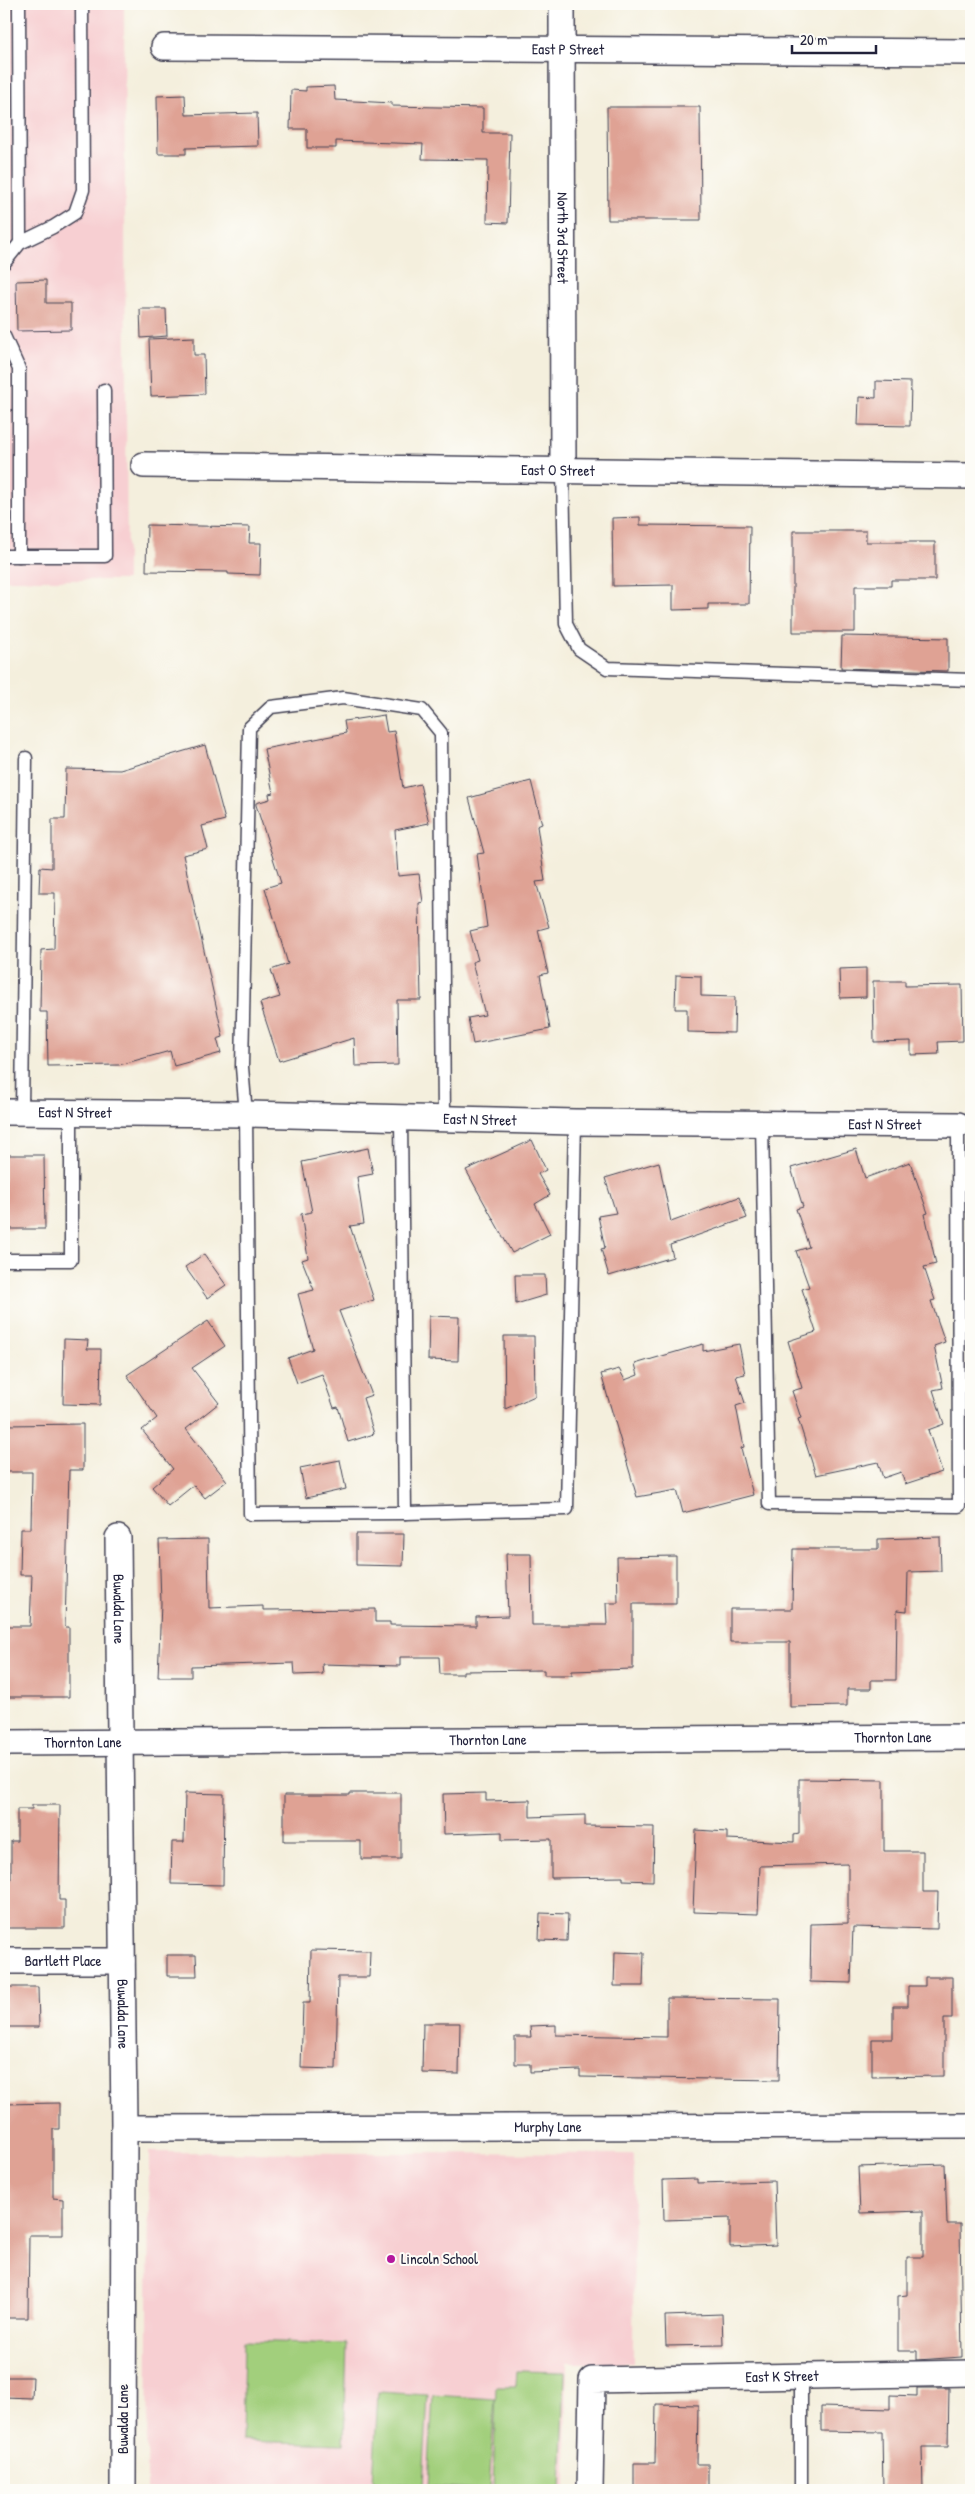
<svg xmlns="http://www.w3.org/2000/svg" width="975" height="2494" font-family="'Patrick Hand',sans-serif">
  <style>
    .built { fill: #f7cfd2 }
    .green { fill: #a2cf7c; stroke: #62785c }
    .building { fill: #dfa294 }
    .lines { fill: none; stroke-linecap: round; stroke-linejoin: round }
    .service-casing { stroke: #424153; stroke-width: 15 }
    .minor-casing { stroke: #424153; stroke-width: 28 }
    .service { stroke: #fff; stroke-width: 12 }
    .minor { stroke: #fff; stroke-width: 25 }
    .poi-dot { fill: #b5179e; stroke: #fdfcf7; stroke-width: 2 }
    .labels { text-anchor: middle; stroke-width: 4; stroke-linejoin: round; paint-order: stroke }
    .street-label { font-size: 15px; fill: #22223b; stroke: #fdfcf7 }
    .poi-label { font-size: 15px; fill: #22223b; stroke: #fdfcf7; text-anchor: start }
  </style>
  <rect width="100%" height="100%" fill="#fdfcf7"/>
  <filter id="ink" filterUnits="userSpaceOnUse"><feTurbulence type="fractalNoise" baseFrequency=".02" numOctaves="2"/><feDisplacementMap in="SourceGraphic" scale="10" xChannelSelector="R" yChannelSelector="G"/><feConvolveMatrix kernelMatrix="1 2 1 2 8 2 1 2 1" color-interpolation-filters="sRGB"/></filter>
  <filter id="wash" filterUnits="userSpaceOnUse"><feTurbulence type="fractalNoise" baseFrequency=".0096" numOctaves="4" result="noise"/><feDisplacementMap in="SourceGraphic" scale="20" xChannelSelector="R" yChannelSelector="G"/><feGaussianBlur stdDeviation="1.12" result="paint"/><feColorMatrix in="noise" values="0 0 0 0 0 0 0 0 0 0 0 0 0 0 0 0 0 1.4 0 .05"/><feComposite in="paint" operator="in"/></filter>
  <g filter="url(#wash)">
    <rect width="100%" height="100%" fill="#f4efdd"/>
    <g class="built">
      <path d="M 4,4 L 124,4 L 127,580 L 4,580 Z"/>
      <path d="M 149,2152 L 634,2154 L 633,2363 L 567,2363 L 566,2490 L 147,2490 Z"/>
    </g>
    <g class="green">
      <path d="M 244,2341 L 347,2344 L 344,2444 L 242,2441 Z"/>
      <path d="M 517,2371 L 565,2372 L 561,2490 L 493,2490 L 496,2386 L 516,2386 Z"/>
      <path d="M 378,2392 L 428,2395 L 423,2485 L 373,2482 Z"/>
      <path d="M 433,2395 L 495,2399 L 489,2490 L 428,2486 Z"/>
    </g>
    <g id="blocks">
      <g class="building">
        <path d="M 334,86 L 335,100 L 392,103 L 392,106 L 483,108 L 483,133 L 510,133 L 508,223 L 487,222 L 488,160 L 422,159 L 423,144 L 336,141 L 336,148 L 307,148 L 307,129 L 290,129 L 291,90 L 306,91 L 306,87 Z"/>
        <path d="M 185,95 L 186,115 L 257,113 L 258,146 L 186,148 L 186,154 L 158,154 L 157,96 Z"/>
        <path d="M 607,107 L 700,107 L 701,220 L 608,220 Z"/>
        <path d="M 46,280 L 46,303 L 71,303 L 71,330 L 17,331 L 16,281 Z"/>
        <path d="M 140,309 L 166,309 L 167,336 L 141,338 Z"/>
        <path d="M 194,337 L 194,355 L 204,355 L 205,394 L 151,396 L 149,339 Z"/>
        <path d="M 876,381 L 911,382 L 910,426 L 858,425 L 859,397 L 876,398 Z"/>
        <path d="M 640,517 L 640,525 L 750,526 L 749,604 L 708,604 L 708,609 L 673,610 L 673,585 L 613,586 L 612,518 Z"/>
        <path d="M 147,525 L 250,527 L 249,543 L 261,543 L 260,575 L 228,574 L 228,572 L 146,571 Z"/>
        <path d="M 793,531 L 866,531 L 866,542 L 935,542 L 935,580 L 891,580 L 891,586 L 855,586 L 855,632 L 793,632 Z"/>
        <path d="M 842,636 L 948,638 L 948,671 L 841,668 Z"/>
        <path d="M 384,715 L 387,732 L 394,731 L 403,788 L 420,784 L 429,823 L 395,830 L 398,876 L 419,874 L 423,902 L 419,903 L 421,1000 L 397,1000 L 398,1065 L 355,1066 L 354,1038 L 279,1061 L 260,1003 L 280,997 L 271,970 L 288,964 L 265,888 L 281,883 L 256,805 L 256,803 L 270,799 L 269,794 L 273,793 L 264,749 L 346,733 L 344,721 Z"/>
        <path d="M 205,745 L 225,820 L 202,826 L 208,849 L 183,855 L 223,1037 L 217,1039 L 221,1053 L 174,1066 L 170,1051 L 119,1065 L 48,1066 L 47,1012 L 40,1012 L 41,950 L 54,949 L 55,893 L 39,893 L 40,867 L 52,868 L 52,819 L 65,819 L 66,769 L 120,770 Z"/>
        <path d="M 531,781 L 542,824 L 537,826 L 545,881 L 536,882 L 549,927 L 538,930 L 548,973 L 540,975 L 550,1029 L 473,1044 L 468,1018 L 485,1015 L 472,962 L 478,960 L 470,931 L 487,927 L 477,854 L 484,853 L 469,798 Z"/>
        <path d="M 866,968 L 866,997 L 840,998 L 839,969 Z"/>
        <path d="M 676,975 L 701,976 L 701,996 L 735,997 L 734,1033 L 687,1032 L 687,1009 L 675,1009 Z"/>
        <path d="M 873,981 L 905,981 L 905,986 L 962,985 L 963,1041 L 938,1042 L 939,1054 L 911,1055 L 911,1041 L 874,1042 Z"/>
        <path d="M 532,1140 L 546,1170 L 538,1174 L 550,1195 L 535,1204 L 550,1234 L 512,1253 L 466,1170 Z"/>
        <path d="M 368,1148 L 373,1174 L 357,1177 L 364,1224 L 350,1226 L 374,1300 L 339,1311 L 372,1395 L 363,1398 L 374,1434 L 348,1442 L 338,1407 L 334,1408 L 322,1374 L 297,1383 L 288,1358 L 313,1349 L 298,1294 L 314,1290 L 302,1260 L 308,1258 L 301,1214 L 312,1212 L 302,1162 Z"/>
        <path d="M 856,1149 L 865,1178 L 910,1162 L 928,1213 L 925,1214 L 936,1264 L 924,1267 L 935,1300 L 931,1301 L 945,1342 L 934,1346 L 943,1388 L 933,1390 L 944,1424 L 928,1430 L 942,1472 L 905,1484 L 901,1472 L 883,1478 L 878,1462 L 816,1475 L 798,1419 L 801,1418 L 792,1391 L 802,1388 L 788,1341 L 816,1332 L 802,1289 L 809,1287 L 796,1251 L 809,1247 L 796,1209 L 803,1207 L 791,1168 Z"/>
        <path d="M 4,1155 L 44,1155 L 45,1229 L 4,1229 Z"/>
        <path d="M 659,1162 L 671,1222 L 739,1197 L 747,1218 L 670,1245 L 673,1257 L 609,1276 L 601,1249 L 605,1248 L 598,1216 L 616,1213 L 605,1178 Z"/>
        <path d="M 204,1254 L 226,1285 L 207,1298 L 185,1267 Z"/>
        <path d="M 515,1275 L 545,1275 L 546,1295 L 516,1304 Z"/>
        <path d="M 429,1316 L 459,1317 L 458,1361 L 428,1360 Z"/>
        <path d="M 208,1321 L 225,1346 L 192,1368 L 219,1403 L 186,1429 L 227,1481 L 205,1498 L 194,1485 L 168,1506 L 152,1487 L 173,1469 L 142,1430 L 157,1418 L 127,1375 Z"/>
        <path d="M 504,1336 L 534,1336 L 535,1396 L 505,1409 Z"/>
        <path d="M 64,1339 L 88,1340 L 87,1349 L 101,1349 L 100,1405 L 63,1404 Z"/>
        <path d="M 703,1344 L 703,1351 L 739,1344 L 745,1374 L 736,1376 L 745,1403 L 736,1406 L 744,1447 L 741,1448 L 753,1495 L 683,1513 L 677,1490 L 637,1497 L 601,1374 L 619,1369 L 625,1380 L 638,1375 L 635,1364 Z"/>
        <path d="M 83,1424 L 83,1470 L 69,1470 L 65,1627 L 69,1627 L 69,1697 L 4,1697 L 4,1626 L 30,1626 L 32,1575 L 20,1575 L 21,1529 L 31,1529 L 32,1472 L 4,1472 L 4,1433 L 7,1433 L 7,1425 Z"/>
        <path d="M 340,1460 L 346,1489 L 306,1498 L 300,1468 Z"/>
        <path d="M 356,1534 L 404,1534 L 403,1566 L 356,1565 Z"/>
        <path d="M 940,1537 L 941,1571 L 908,1572 L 907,1611 L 897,1610 L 896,1680 L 871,1680 L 871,1689 L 847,1689 L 847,1706 L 790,1707 L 790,1642 L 730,1642 L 730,1609 L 792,1609 L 793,1549 L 878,1549 L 878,1539 Z"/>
        <path d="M 208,1539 L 209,1608 L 263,1606 L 263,1610 L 375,1609 L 375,1622 L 390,1622 L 390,1625 L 476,1626 L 476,1617 L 508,1616 L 506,1554 L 531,1554 L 532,1625 L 607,1625 L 606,1603 L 618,1603 L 617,1557 L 676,1556 L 676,1604 L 633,1604 L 633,1669 L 572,1671 L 572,1675 L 544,1675 L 544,1670 L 463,1671 L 463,1674 L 440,1674 L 439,1657 L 400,1657 L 400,1666 L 322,1664 L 323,1674 L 295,1675 L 294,1663 L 191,1666 L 191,1677 L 158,1677 L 161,1603 L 159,1540 Z"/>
        <path d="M 799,1779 L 884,1780 L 884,1851 L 923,1851 L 923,1892 L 938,1892 L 937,1929 L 853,1927 L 851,1983 L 810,1982 L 811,1924 L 848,1923 L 848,1864 L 760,1866 L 758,1914 L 693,1912 L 696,1830 L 727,1832 L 727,1839 L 794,1842 L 794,1835 L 799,1834 Z"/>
        <path d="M 185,1793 L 224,1794 L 223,1885 L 171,1884 L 172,1842 L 184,1842 Z"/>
        <path d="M 350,1793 L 401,1793 L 401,1859 L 361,1859 L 361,1841 L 284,1841 L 284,1795 L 350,1795 Z"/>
        <path d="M 486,1793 L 486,1801 L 530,1800 L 530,1817 L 585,1815 L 585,1826 L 654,1827 L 653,1881 L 623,1880 L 623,1877 L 551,1878 L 551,1839 L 502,1840 L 502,1832 L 444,1834 L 443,1794 Z"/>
        <path d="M 32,1805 L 60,1805 L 59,1900 L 65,1900 L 65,1928 L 4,1928 L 4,1880 L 11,1880 L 11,1841 L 17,1841 L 17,1809 L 32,1809 Z"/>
        <path d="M 540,1913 L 568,1914 L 567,1941 L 539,1940 Z"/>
        <path d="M 311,1950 L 370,1951 L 369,1977 L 338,1977 L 336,2069 L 301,2068 L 303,2003 L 310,2003 Z"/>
        <path d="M 615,1952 L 644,1953 L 643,1986 L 614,1986 Z"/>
        <path d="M 167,1955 L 196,1955 L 197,1976 L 167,1976 Z"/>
        <path d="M 925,1977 L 952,1977 L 952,2019 L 944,2019 L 944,2076 L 872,2077 L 872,2039 L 893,2039 L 893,2006 L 908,2006 L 908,1986 L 925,1986 Z"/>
        <path d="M 4,1987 L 38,1987 L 39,2027 L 4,2027 Z"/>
        <path d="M 667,1998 L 780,1999 L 779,2080 L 580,2077 L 580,2070 L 530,2072 L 530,2064 L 515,2064 L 515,2037 L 531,2037 L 530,2026 L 556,2025 L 556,2035 L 667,2037 Z"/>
        <path d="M 423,2023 L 460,2023 L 459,2074 L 422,2073 Z"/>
        <path d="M 59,2103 L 59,2129 L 53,2129 L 53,2198 L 63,2199 L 63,2235 L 29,2235 L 28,2318 L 4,2318 L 4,2104 Z"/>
        <path d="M 945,2164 L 947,2224 L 960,2224 L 962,2357 L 917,2360 L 917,2351 L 898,2351 L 898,2296 L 907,2295 L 907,2257 L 923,2257 L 923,2211 L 860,2213 L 858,2167 Z"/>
        <path d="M 697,2179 L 697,2183 L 774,2181 L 776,2245 L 730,2247 L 730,2218 L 664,2220 L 663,2180 Z"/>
        <path d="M 722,2314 L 723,2345 L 666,2346 L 665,2316 Z"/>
        <path d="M 4,2377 L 33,2377 L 32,2398 L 4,2397 Z"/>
        <path d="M 917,2388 L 949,2388 L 948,2447 L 922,2447 L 923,2490 L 883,2490 L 882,2432 L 821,2431 L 821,2407 L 890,2409 L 890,2395 L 917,2396 Z"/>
        <path d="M 656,2404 L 698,2405 L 697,2464 L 708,2464 L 708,2490 L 634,2490 L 634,2463 L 655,2463 Z"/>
      </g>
    </g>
  </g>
  <g filter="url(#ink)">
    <use href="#blocks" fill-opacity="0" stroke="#424153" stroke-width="1"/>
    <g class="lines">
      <g class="service-casing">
        <g id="service">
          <path d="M 19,4 L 20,243"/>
          <path d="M 4,263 L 20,243 L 53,227 L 75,213 L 83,190 L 82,4"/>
          <path d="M 4,336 L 19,369 L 19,556 L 4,556"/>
          <path d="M 563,471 L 566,624 L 579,649 L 607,668 L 971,680"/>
          <path d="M 19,556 L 105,556 L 104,390"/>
          <path d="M 22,1112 L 26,758"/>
          <path d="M 401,1118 L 405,1513"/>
          <path d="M 444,1119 L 441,733 L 422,710 L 343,698 L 271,707 L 249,728 L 242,1067 L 246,1114 L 250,1514 L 405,1513 L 567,1509 L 575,1122"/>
          <path d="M 762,1123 L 769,1504 L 959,1506 L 958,1125"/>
          <path d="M 4,1260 L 71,1260 L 71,1112"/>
          <path d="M 801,2376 L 801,2490"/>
        </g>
      </g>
      <g class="minor-casing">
        <g id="minor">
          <path id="s1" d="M 562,4 L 563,471"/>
          <path id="s2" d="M 164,47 L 971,52"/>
          <path id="s3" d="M 144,465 L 971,476"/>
          <path id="s4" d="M 4,1112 L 246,1114 L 575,1122 L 958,1125"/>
          <path id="s5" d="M 118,1538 L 124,2128 L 123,2490"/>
          <path id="s6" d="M 4,1743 L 971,1737"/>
          <path id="s7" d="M 4,1961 L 122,1961"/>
          <path id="s8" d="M 124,2128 L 971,2126"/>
          <path id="s9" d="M 590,2490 L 592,2380 L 971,2373"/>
        </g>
      </g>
      <use href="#service" class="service"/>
      <use href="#minor" class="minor"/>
    </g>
  </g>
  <circle class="poi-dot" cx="391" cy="2259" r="5"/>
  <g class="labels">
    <g class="street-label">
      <text dy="5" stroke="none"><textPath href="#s2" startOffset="404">East P Street</textPath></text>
      <text dy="5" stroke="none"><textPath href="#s1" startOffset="234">North 3rd Street</textPath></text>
      <text dy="5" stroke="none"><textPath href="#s3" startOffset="414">East O Street</textPath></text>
      <text dy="5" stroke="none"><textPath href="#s4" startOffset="71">East N Street</textPath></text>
      <text dy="5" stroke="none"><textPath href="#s4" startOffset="476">East N Street</textPath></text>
      <text dy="5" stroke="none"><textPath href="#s4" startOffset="881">East N Street</textPath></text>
      <text dy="5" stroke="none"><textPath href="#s5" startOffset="71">Buwalda Lane</textPath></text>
      <text dy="5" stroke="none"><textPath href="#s6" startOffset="889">Thornton Lane</textPath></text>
      <text dy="5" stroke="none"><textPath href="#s6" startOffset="484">Thornton Lane</textPath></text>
      <text dy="5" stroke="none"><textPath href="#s6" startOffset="79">Thornton Lane</textPath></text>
      <text dy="5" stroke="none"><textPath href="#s7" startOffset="59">Bartlett Place</textPath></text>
      <text dy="5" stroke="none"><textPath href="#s5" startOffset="476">Buwalda Lane</textPath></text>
      <text dy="5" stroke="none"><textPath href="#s8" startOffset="424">Murphy Lane</textPath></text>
      <text dy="5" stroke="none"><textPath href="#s9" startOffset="300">East K Street</textPath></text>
      <text transform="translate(123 2419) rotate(-90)" y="5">Buwalda Lane</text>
    </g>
    <g class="poi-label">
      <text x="401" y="2264">Lincoln School</text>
    </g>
  </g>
  <rect width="975" height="2494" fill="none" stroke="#fdfcf7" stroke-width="20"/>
  <path d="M792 45v8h84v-8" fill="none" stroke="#22223b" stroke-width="2.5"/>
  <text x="800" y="45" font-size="15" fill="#22223b" stroke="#fdfcf7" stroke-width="4" paint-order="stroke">20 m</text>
</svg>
